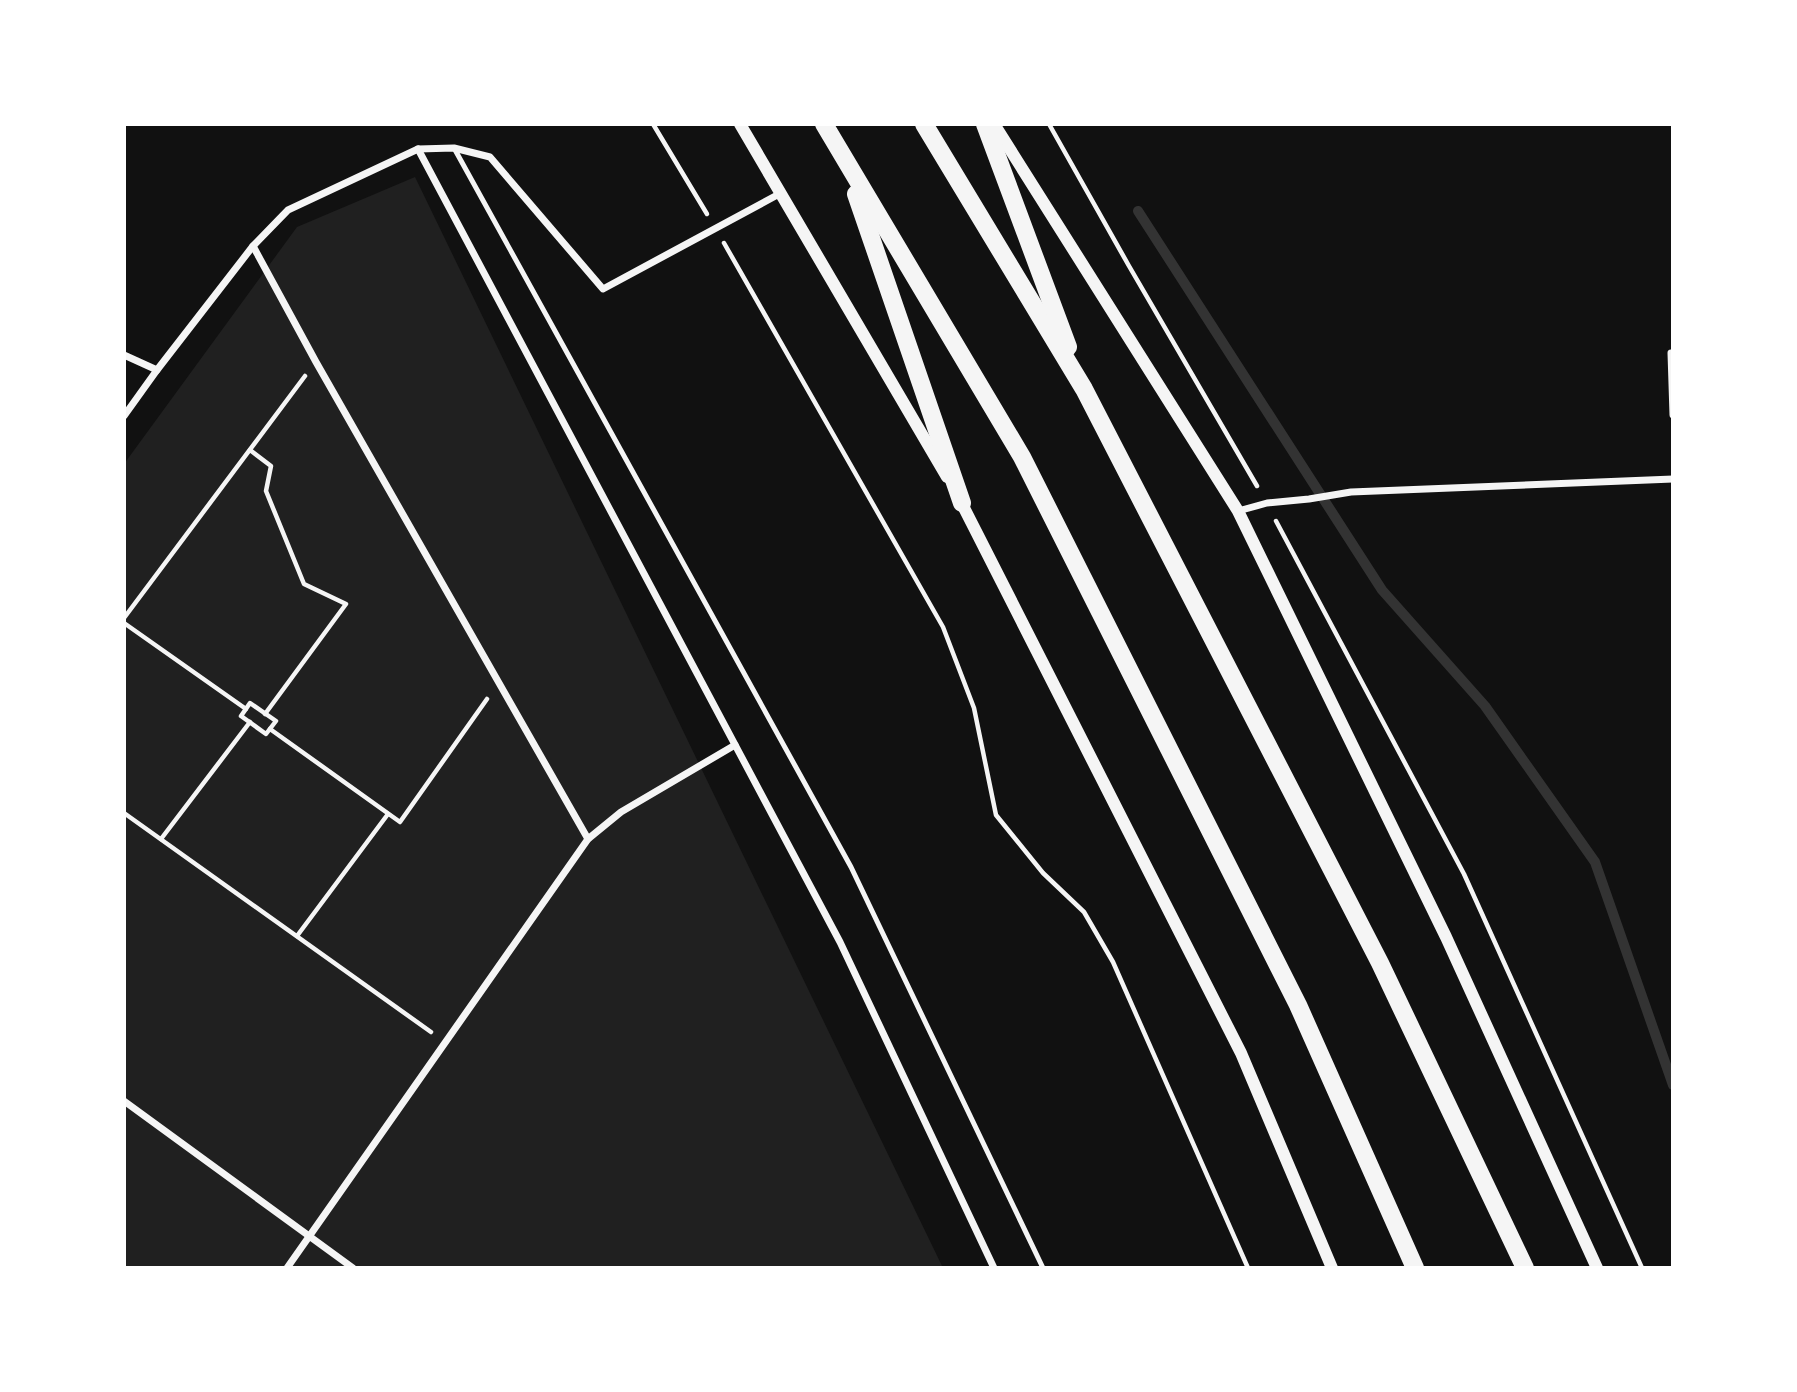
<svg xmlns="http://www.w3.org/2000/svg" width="1797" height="1392" font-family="Raleway,sans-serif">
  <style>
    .green { fill: #202020 }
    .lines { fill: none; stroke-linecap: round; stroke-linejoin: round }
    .stream { stroke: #333; stroke-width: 10 }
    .path { stroke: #f5f5f5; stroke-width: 4.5 }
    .service { stroke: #f5f5f5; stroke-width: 5 }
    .minor { stroke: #f5f5f5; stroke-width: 7 }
    .tertiary { stroke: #f5f5f5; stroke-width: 12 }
    .primary { stroke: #f5f5f5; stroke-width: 18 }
  </style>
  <rect width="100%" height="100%" fill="#111"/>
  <path class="green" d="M 415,177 L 943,1268 L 124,1268 L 124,464 L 297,227 Z"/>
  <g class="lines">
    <path class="stream" d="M 1138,211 L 1382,590 L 1485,706 L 1595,862 L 1673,1085"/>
    <g class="path">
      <path d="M 653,124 L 707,214"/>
      <path d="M 1049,124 L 1129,266 L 1257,486"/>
      <path d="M 724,243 L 943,627 L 974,708 L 996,815 L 1043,873 L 1084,912 L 1113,962 L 1248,1268"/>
      <path d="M 250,450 L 271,466 L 266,491 L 304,584 L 346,604 L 265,714"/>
      <path d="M 1276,521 L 1464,874 L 1642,1268"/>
      <path d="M 124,618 L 305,376"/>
      <path d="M 124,623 L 246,709"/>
      <path d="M 250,703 L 276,721 L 266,734 L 241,716 Z"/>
      <path d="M 270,729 L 400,822 L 487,699"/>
      <path d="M 124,813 L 431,1032"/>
      <path d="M 161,839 L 250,722"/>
      <path d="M 297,936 L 388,814"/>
    </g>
    <path class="service" d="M 454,148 L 851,867 L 1043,1268"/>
    <g class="minor">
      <path d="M 418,149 L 454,148 L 490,157 L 603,289 L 781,193"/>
      <path d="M 253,246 L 316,362 L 588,839"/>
      <path d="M 1671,353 L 1673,415"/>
      <path d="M 124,355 L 157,370"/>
      <path d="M 124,416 L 157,370 L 253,246 L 288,210 L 418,149 L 840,942 L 994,1268"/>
      <path d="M 1238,511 L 1267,503 L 1309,499 L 1351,492 L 1673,479"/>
      <path d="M 124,1101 L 353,1268"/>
      <path d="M 287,1268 L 588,839 L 621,812 L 735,745"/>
    </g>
    <g class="tertiary">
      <path d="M 740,124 L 947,477"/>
      <path d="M 994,124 L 1238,511 L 1446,937 L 1597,1268"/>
      <path d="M 958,496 L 1241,1053 L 1332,1268"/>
    </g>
    <g class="primary">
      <path d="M 824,124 L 1022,457 L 1298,1005 L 1415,1268"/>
      <path d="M 924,124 L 1084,389 L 1380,963 L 1525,1268"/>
      <path d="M 985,124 L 1068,347"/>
      <path d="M 856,194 L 962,503"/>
    </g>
  </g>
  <rect width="1797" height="1392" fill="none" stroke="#ffffff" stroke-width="252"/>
</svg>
